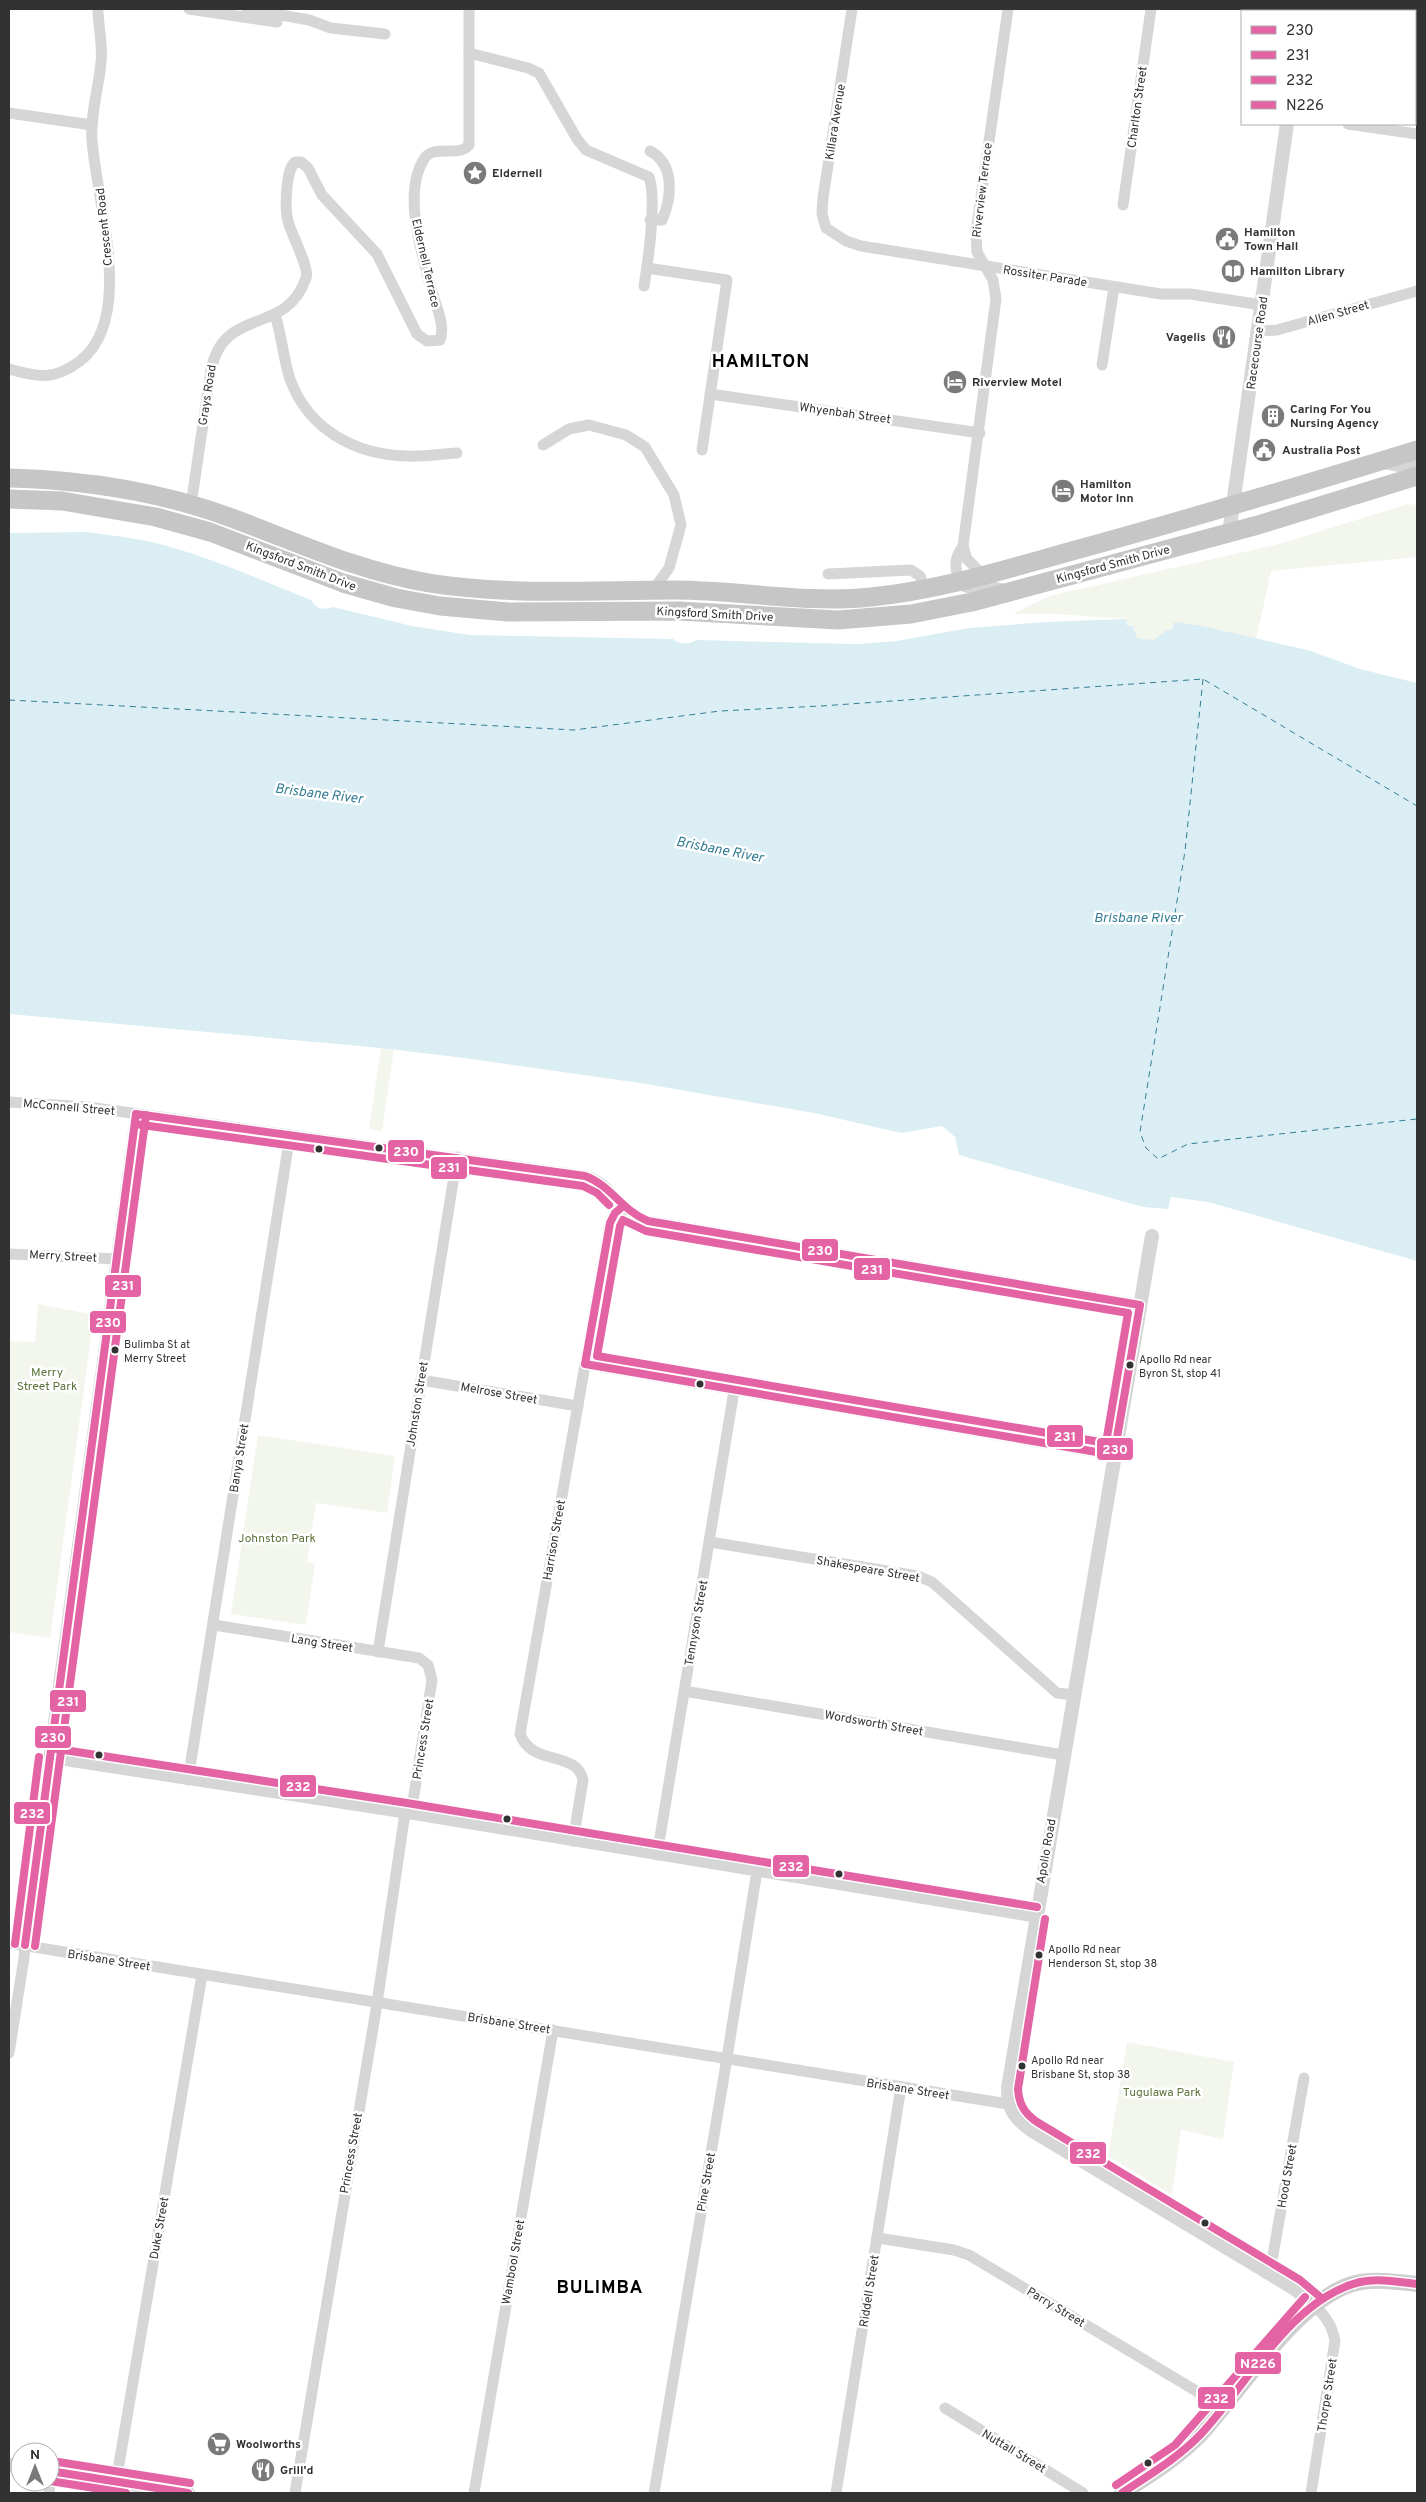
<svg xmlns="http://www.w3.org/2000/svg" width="1426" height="2502" font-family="Overpass,sans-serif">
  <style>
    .green { fill: #f3f6ed }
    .water { fill: #dbeef4 }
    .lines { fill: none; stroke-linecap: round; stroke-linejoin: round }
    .ferry { stroke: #357d95; stroke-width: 1; stroke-dasharray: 6 5; stroke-linecap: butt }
    .minor { stroke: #d6d6d6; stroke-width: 11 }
    .tertiary { stroke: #d6d6d6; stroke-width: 14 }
    .secondary { stroke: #cfcfcf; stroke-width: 16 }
    .trunk { stroke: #c6c6c6; stroke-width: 19 }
    .bus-1-casing { stroke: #fff; stroke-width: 11 }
    .bus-2-casing { stroke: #fff; stroke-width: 11 }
    .bus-3-casing { stroke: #fff; stroke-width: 11 }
    .bus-4-casing { stroke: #fff; stroke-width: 11 }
    .bus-1 { stroke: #e463a4; stroke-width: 8 }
    .bus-2 { stroke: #e463a4; stroke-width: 8 }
    .bus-3 { stroke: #e463a4; stroke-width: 8 }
    .bus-4 { stroke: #e463a4; stroke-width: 8 }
    .bus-dot { fill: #323232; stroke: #fff; stroke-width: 2 }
    .labels { text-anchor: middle; stroke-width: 5; stroke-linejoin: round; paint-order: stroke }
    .bus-label { font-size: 11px; fill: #323232; stroke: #fff; text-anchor: start }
    .street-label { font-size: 12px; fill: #323232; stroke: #fff }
    .poi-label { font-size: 12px; font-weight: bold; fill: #323232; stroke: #fff; text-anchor: start }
    .park-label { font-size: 12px; fill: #5c723a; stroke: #fff }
    .water-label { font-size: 14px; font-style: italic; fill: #357d95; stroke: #fff }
    .district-label { font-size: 18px; font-weight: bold; letter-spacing: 1px; fill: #000; stroke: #fff }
    .line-badge { stroke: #fff; stroke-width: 2 }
    .badge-label { font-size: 14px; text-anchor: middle; font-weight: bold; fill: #fff }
  </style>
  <rect width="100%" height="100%" fill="#fff"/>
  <g class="green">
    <path d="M 1408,504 L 1417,505 L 1417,557 L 1271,571 L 1256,640 L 1226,631 L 1174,623 L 1172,630 L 1167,630 L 1153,640 L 1137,638 L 1133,626 L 1127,626 L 1126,619 L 1056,614 L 1013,614 L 1049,596 L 1279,544 Z"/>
    <path d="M 381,1048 L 394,1050 L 382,1131 L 369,1129 Z"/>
    <path d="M 38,1304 L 94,1315 L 50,1638 L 9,1632 L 9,1341 L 35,1342 Z"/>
    <path d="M 258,1435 L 395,1456 L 387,1513 L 316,1503 L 307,1562 L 315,1564 L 306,1625 L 231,1614 Z"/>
    <path d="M 1127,2042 L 1234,2062 L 1223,2139 L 1181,2130 L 1172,2195 L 1108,2156 Z"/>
  </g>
  <path class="water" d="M 87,532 C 116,536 146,539 174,548 C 221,562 266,582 311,600 C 317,610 323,610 333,607 L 412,626 L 469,635 L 673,639 C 679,644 689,645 696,640 L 858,644 L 897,641 L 969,628 L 1046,622 L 1126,619 L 1127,626 L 1133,626 L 1137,638 L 1153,640 L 1167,630 L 1172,630 L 1174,622 L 1203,626 L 1311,651 L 1360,669 L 1417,683 L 1417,1261 L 1208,1202 L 1171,1197 L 1168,1209 L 1143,1207 L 959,1155 L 955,1137 L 942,1126 L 901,1133 L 814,1113 L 640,1083 L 464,1058 L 381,1048 L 9,1014 L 9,533 Z"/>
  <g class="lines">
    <g class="ferry">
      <path d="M 1203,679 L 1185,851 L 1140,1132 L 1146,1148 L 1158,1159 L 1188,1144 L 1417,1119"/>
      <path d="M 9,700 L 574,730 L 720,711 L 821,706 L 1203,679 L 1417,806"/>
    </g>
    <g class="minor">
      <path d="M 189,9 L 277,22"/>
      <path d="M 247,9 L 309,20 L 331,28 L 385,34"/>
      <path d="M 852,9 L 823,198 L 822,214 L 826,228 L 846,241 L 861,246 L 1161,294 L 1190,294 L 1262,305"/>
      <path d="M 469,53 L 528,68 L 539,73 L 577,139 L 586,150 L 649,177 C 657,199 648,262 644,286"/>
      <path d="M 9,113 L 92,125"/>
      <path d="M 1348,124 L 1417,134"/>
      <path d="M 650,151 C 675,164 672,198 662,220 L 650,220"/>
      <path d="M 1123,205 L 1151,9"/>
      <path d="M 647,268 L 727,280 L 702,450"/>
      <path d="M 275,315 C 282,336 283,358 290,379 C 308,429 355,455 407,456 C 423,457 440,454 457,453"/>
      <path d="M 1259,331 L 1277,330 L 1417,291"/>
      <path d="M 1102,365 L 1114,287"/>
      <path d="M 9,369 C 38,377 54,381 80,361 C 136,318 96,200 92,140 C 90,114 99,88 101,62 C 103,44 98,26 98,9"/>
      <path d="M 710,394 L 980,433"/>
      <path d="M 543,445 L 569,429 L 589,425 L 626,435 L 645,447 L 674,495 L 681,525 L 669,568 L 653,590"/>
      <path d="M 1382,463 L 1400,467 L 1417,464"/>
      <path d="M 191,505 L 211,370 C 224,305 286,337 306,278 C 310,268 291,234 288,221 C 285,210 286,198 287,187 C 288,178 289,168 295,162 L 301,162 L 308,168 L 322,195 L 377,254 L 417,334 L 427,341 L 440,340 C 445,327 438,311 434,298 C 424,261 401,195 424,159 C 434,143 459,158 469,145 L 469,9"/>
      <path d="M 963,546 C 957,555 954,562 957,573 C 962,596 976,586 991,587 C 996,587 1002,589 1007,590"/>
      <path d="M 828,574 L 911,570 L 920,576 L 925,590"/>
      <path d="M 983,575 L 967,559 L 963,546 L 996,299 L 993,280 L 977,252 L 976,232 L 1008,9"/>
      <path d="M 9,1102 L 88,1107 L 585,1176 C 615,1183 616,1213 648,1221 L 1140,1305"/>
      <path d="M 9,1254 L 117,1259"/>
      <path d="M 585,1364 L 1114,1455"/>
      <path d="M 421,1380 L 578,1406"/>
      <path d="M 710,1542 L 918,1576 L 932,1582 L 1057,1693 L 1074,1695"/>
      <path d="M 214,1625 L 419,1658 L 428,1665 L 432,1680 L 411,1814"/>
      <path d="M 378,1652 L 457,1157"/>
      <path d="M 684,1691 L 1063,1755"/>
      <path d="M 49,1758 L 405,1813 L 1035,1917"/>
      <path d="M 188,1780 L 290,1135"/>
      <path d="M 573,1841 L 583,1780 C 577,1750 532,1767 520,1734 L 610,1223 L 615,1213 L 622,1207"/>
      <path d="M 657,1855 L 734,1391"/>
      <path d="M 9,1943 L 1008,2104"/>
      <path d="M 9,2053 L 24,1958 L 27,1918 L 136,1114"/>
      <path d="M 878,2238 L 954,2250 L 969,2255 L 1223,2407"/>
      <path d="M 1265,2273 L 1273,2255 L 1304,2078"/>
      <path d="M 945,2408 L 1083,2493"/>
      <path d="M 116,2482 L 202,1975"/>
      <path d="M 49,2493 L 52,2472"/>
      <path d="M 295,2493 L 376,2010 L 405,1813"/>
      <path d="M 474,2493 L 553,2030"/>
      <path d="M 654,2493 L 725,2070 L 757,1871"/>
      <path d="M 836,2493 L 901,2087"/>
      <path d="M 1311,2493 L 1335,2341 C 1332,2324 1325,2316 1313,2304"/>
    </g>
    <g class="tertiary">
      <path d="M 1304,11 L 1304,9"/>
      <path d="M 1229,533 L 1287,124"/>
      <path d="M 1152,1236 L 1008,2088 C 1008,2108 1014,2118 1031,2130 L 1295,2289 L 1313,2304"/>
      <path d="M 9,2465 L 20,2466"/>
      <path d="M 50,2471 L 188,2493"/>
    </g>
    <path class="secondary" d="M 1122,2493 C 1150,2475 1178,2458 1201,2434 C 1241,2391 1302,2291 1361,2282 C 1380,2279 1398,2282 1417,2284"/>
    <g class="trunk">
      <path d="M 9,478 C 85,480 158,491 229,517 C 297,542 357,571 429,583 C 510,596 593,590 675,590 C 741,590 805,604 871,597 C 943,590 1013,567 1083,548 C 1195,517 1306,484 1417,450"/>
      <path d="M 9,499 L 62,501 L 156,517 L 210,532 L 343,583 L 396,598 L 440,606 L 508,612 L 679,611 L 838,620 L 911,614 L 972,602 L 1258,525 L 1417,476"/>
    </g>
    <g class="bus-1-casing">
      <g id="bus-1">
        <path d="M 136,1114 L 585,1176 C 611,1185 622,1211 648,1221 L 1140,1305 L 1114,1455 L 585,1364 L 610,1223 L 615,1213 L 622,1207"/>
        <path d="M 25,1945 L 136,1114"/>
        <path d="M 50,2471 L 188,2493"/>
      </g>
    </g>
    <g class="bus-2-casing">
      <g id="bus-2">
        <path d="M 135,1124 L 583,1186 L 597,1193 L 609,1205"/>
        <path d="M 623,1220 L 646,1231 L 1128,1313 L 1106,1443 L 597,1356 L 620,1226 Z"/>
        <path d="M 35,1946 L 146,1115"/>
        <path d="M 50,2481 L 126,2493"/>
      </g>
    </g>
    <g class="bus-3-casing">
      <g id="bus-3">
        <path d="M 51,1748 L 407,1803 L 1037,1907"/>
        <path d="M 1045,1919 L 1018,2089 C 1019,2104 1024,2113 1037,2122 L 1300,2280 L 1319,2296"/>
        <path d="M 15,1944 L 39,1757"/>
        <path d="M 52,2461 L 190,2483"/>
        <path d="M 1116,2485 L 1175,2445 L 1305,2297"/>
      </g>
    </g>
    <g class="bus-4-casing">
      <path id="bus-4" d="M 1122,2493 C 1149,2475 1178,2458 1201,2434 C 1247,2385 1291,2299 1360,2282 C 1378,2278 1399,2282 1417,2284"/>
    </g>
    <use href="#bus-1" class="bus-1"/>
    <use href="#bus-2" class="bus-2"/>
    <use href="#bus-3" class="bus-3"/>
    <use href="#bus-4" class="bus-4"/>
  </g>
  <defs>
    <g id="sight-disc" transform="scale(1.25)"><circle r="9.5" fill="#7a7a7a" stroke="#fff"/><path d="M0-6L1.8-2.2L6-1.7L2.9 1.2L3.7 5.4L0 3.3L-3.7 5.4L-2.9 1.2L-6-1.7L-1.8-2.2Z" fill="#fff"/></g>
    <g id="civic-disc" transform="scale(1.25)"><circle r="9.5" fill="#7a7a7a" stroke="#fff"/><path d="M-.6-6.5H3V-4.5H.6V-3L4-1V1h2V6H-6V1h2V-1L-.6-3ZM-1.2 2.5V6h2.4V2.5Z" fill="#fff"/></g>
    <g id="library-disc" transform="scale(1.25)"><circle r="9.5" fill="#7a7a7a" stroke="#fff"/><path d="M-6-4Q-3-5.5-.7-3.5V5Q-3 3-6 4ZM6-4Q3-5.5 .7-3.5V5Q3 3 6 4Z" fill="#fff"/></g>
    <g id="restaurant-disc" transform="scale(1.25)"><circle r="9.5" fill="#7a7a7a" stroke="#fff"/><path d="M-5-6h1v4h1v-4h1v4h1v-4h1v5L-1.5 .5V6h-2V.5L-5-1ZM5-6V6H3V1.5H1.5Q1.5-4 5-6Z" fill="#fff"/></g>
    <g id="hotel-disc" transform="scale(1.25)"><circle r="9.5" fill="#7a7a7a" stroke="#fff"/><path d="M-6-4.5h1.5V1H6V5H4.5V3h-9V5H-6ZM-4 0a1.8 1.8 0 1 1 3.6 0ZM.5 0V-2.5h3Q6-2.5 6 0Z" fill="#fff"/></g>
    <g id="building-disc" transform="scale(1.25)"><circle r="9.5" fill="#7a7a7a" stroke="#fff"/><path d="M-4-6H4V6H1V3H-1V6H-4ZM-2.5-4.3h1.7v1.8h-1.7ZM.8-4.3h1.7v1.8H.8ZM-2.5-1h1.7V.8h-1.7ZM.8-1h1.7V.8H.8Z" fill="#fff"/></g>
    <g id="supermarket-disc" transform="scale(1.25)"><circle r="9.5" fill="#7a7a7a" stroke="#fff"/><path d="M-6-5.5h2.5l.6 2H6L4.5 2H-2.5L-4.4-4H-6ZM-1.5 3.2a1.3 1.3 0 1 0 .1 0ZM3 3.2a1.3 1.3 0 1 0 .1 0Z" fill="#fff"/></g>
  </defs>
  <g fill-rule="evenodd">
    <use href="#sight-disc" x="475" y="173"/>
    <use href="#civic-disc" x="1227" y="239"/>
    <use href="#library-disc" x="1233" y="271"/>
    <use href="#restaurant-disc" x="1224" y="337"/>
    <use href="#hotel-disc" x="955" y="382"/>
    <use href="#building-disc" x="1273" y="416"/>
    <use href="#civic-disc" x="1264" y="450"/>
    <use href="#hotel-disc" x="1063" y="491"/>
    <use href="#supermarket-disc" x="219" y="2444"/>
    <use href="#restaurant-disc" x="263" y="2470"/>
  </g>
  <g class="bus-dot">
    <circle cx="379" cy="1148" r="4.5"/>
    <circle cx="319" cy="1149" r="4.5"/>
    <circle cx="115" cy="1350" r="4.5"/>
    <circle cx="1130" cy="1365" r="4.5"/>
    <circle cx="700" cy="1384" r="4.5"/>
    <circle cx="99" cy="1755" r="4.5"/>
    <circle cx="507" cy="1819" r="4.5"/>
    <circle cx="839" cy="1874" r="4.5"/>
    <circle cx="1039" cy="1955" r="4.5"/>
    <circle cx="1022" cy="2066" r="4.5"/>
    <circle cx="1205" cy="2223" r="4.5"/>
    <circle cx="1148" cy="2463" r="4.5"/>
  </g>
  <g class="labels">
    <g class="bus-label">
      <text x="124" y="1348">Bulimba St at<tspan x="124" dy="14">Merry Street</tspan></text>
      <text x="1139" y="1363">Apollo Rd near<tspan x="1139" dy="14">Byron St, stop 41</tspan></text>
      <text x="1048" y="1953">Apollo Rd near<tspan x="1048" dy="14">Henderson St, stop 38</tspan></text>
      <text x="1031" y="2064">Apollo Rd near<tspan x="1031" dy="14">Brisbane St, stop 38</tspan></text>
    </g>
    <g class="street-label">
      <text transform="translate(1137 107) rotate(-82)" y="4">Charlton Street</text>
      <text transform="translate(835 122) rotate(-81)" y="4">Killara Avenue</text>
      <text transform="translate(982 190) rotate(-83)" y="4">Riverview Terrace</text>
      <text transform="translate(104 227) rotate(-96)" y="4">Crescent Road</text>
      <text transform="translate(426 263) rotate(77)" y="4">Eldernell Terrace</text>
      <text transform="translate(1045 276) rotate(9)" y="4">Rossiter Parade</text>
      <text transform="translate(1338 313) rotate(-16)" y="4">Allen Street</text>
      <text transform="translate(1257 343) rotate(-82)" y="4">Racecourse Road</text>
      <text transform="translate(207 395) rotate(-81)" y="4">Grays Road</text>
      <text transform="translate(845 413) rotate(8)" y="4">Whyenbah Street</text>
      <text transform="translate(1113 564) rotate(-15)" y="4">Kingsford Smith Drive</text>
      <text transform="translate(301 566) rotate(21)" y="4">Kingsford Smith Drive</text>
      <text transform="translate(715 614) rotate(3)" y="4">Kingsford Smith Drive</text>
      <text transform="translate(69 1107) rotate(5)" y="4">McConnell Street</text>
      <text transform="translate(63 1256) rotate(3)" y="4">Merry Street</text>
      <text transform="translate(499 1393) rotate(10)" y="4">Melrose Street</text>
      <text transform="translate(417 1404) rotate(-81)" y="4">Johnston Street</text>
      <text transform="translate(239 1458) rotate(-81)" y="4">Banya Street</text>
      <text transform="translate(554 1540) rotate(-80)" y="4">Harrison Street</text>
      <text transform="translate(868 1569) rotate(10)" y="4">Shakespeare Street</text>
      <text transform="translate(696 1623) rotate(-80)" y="4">Tennyson Street</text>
      <text transform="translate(322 1643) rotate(9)" y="4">Lang Street</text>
      <text transform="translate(874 1723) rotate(10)" y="4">Wordsworth Street</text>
      <text transform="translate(423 1739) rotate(-81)" y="4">Princess Street</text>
      <text transform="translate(1046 1851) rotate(-80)" y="4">Apollo Road</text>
      <text transform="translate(109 1960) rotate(9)" y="4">Brisbane Street</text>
      <text transform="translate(509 2023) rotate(9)" y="4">Brisbane Street</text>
      <text transform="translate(908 2089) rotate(9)" y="4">Brisbane Street</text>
      <text transform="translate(351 2153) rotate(-80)" y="4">Princess Street</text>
      <text transform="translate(1287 2176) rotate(-80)" y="4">Hood Street</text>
      <text transform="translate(706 2182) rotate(-80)" y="4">Pine Street</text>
      <text transform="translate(159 2228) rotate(-80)" y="4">Duke Street</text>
      <text transform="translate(513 2262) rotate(-80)" y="4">Wambool Street</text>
      <text transform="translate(869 2291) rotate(-81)" y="4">Riddell Street</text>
      <text transform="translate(1056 2307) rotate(31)" y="4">Parry Street</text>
      <text transform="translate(1327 2395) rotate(-81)" y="4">Thorpe Street</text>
      <text transform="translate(1014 2451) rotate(31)" y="4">Nuttall Street</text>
    </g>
    <g class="poi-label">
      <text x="492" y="177">Eldernell</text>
      <text x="1244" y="236">Hamilton<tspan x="1244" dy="14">Town Hall</tspan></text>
      <text x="1250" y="275">Hamilton Library</text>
      <text x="1206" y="341" text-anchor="end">Vagelis</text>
      <text x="972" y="386">Riverview Motel</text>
      <text x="1290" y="413">Caring For You<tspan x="1290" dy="14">Nursing Agency</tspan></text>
      <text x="1282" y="454">Australia Post</text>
      <text x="1080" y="488">Hamilton<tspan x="1080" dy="14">Motor Inn</tspan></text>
      <text x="236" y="2448">Woolworths</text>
      <text x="280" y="2474">Grill'd</text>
    </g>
    <g class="park-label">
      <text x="47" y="1376">Merry<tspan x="47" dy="14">Street Park</tspan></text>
      <text x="277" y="1542">Johnston Park</text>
      <text x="1162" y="2096">Tugulawa Park</text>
    </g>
    <g class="water-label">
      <text transform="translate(319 793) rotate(7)" y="5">Brisbane River</text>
      <text transform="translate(720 849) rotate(11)" y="5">Brisbane River</text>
      <text x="1138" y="922">Brisbane River</text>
    </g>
    <g class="district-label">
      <text x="761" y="367">HAMILTON</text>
      <text x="600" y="2293">BULIMBA</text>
    </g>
  </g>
  <g class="line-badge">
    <rect x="387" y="1139" width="38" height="24" rx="5" fill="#e463a4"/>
    <rect x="430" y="1156" width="38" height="24" rx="5" fill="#e463a4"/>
    <rect x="801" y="1238" width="38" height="24" rx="5" fill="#e463a4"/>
    <rect x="853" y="1257" width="38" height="24" rx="5" fill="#e463a4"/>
    <rect x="104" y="1274" width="38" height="24" rx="5" fill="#e463a4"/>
    <rect x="89" y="1310" width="38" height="24" rx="5" fill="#e463a4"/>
    <rect x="1046" y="1424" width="38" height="24" rx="5" fill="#e463a4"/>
    <rect x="1096" y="1437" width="38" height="24" rx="5" fill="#e463a4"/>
    <rect x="49" y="1689" width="38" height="24" rx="5" fill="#e463a4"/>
    <rect x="34" y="1725" width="38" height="24" rx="5" fill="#e463a4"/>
    <rect x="279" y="1774" width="38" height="24" rx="5" fill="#e463a4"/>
    <rect x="13" y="1801" width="38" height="24" rx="5" fill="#e463a4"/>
    <rect x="772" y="1854" width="38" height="24" rx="5" fill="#e463a4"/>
    <rect x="1069" y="2141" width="38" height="24" rx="5" fill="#e463a4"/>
    <rect x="1234" y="2351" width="48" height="24" rx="5" fill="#e463a4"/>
    <rect x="1197" y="2386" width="39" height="24" rx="5" fill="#e463a4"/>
  </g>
  <g class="badge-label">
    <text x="406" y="1156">230</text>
    <text x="449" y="1172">231</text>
    <text x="820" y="1255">230</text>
    <text x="872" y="1274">231</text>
    <text x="123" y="1290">231</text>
    <text x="108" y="1327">230</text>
    <text x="1065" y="1441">231</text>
    <text x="1115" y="1454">230</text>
    <text x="68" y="1706">231</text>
    <text x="53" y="1742">230</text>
    <text x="298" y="1791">232</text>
    <text x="32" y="1818">232</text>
    <text x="791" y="1871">232</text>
    <text x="1088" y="2158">232</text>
    <text x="1258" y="2368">N226</text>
    <text x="1216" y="2403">232</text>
  </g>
  <rect width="1426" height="2502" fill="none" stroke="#323232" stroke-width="20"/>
  <rect x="1241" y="10" width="175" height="115" fill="#ffffff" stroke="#adadad"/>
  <rect x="1251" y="26" width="25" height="8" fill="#e463a4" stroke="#adadad"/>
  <text x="1286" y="35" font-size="15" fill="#323232">230</text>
  <rect x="1251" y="51" width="25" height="8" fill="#e463a4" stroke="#adadad"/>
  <text x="1286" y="60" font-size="15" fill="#323232">231</text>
  <rect x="1251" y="76" width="25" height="8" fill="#e463a4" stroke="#adadad"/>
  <text x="1286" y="85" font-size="15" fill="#323232">232</text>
  <rect x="1251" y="101" width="25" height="8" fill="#e463a4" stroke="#adadad"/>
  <text x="1286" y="110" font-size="15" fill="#323232">N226</text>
  <g transform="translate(35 2467)"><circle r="24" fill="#ffffff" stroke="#adadad"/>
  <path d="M0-4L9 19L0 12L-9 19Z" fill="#7a7a7a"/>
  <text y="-8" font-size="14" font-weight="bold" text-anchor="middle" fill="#323232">N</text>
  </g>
</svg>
